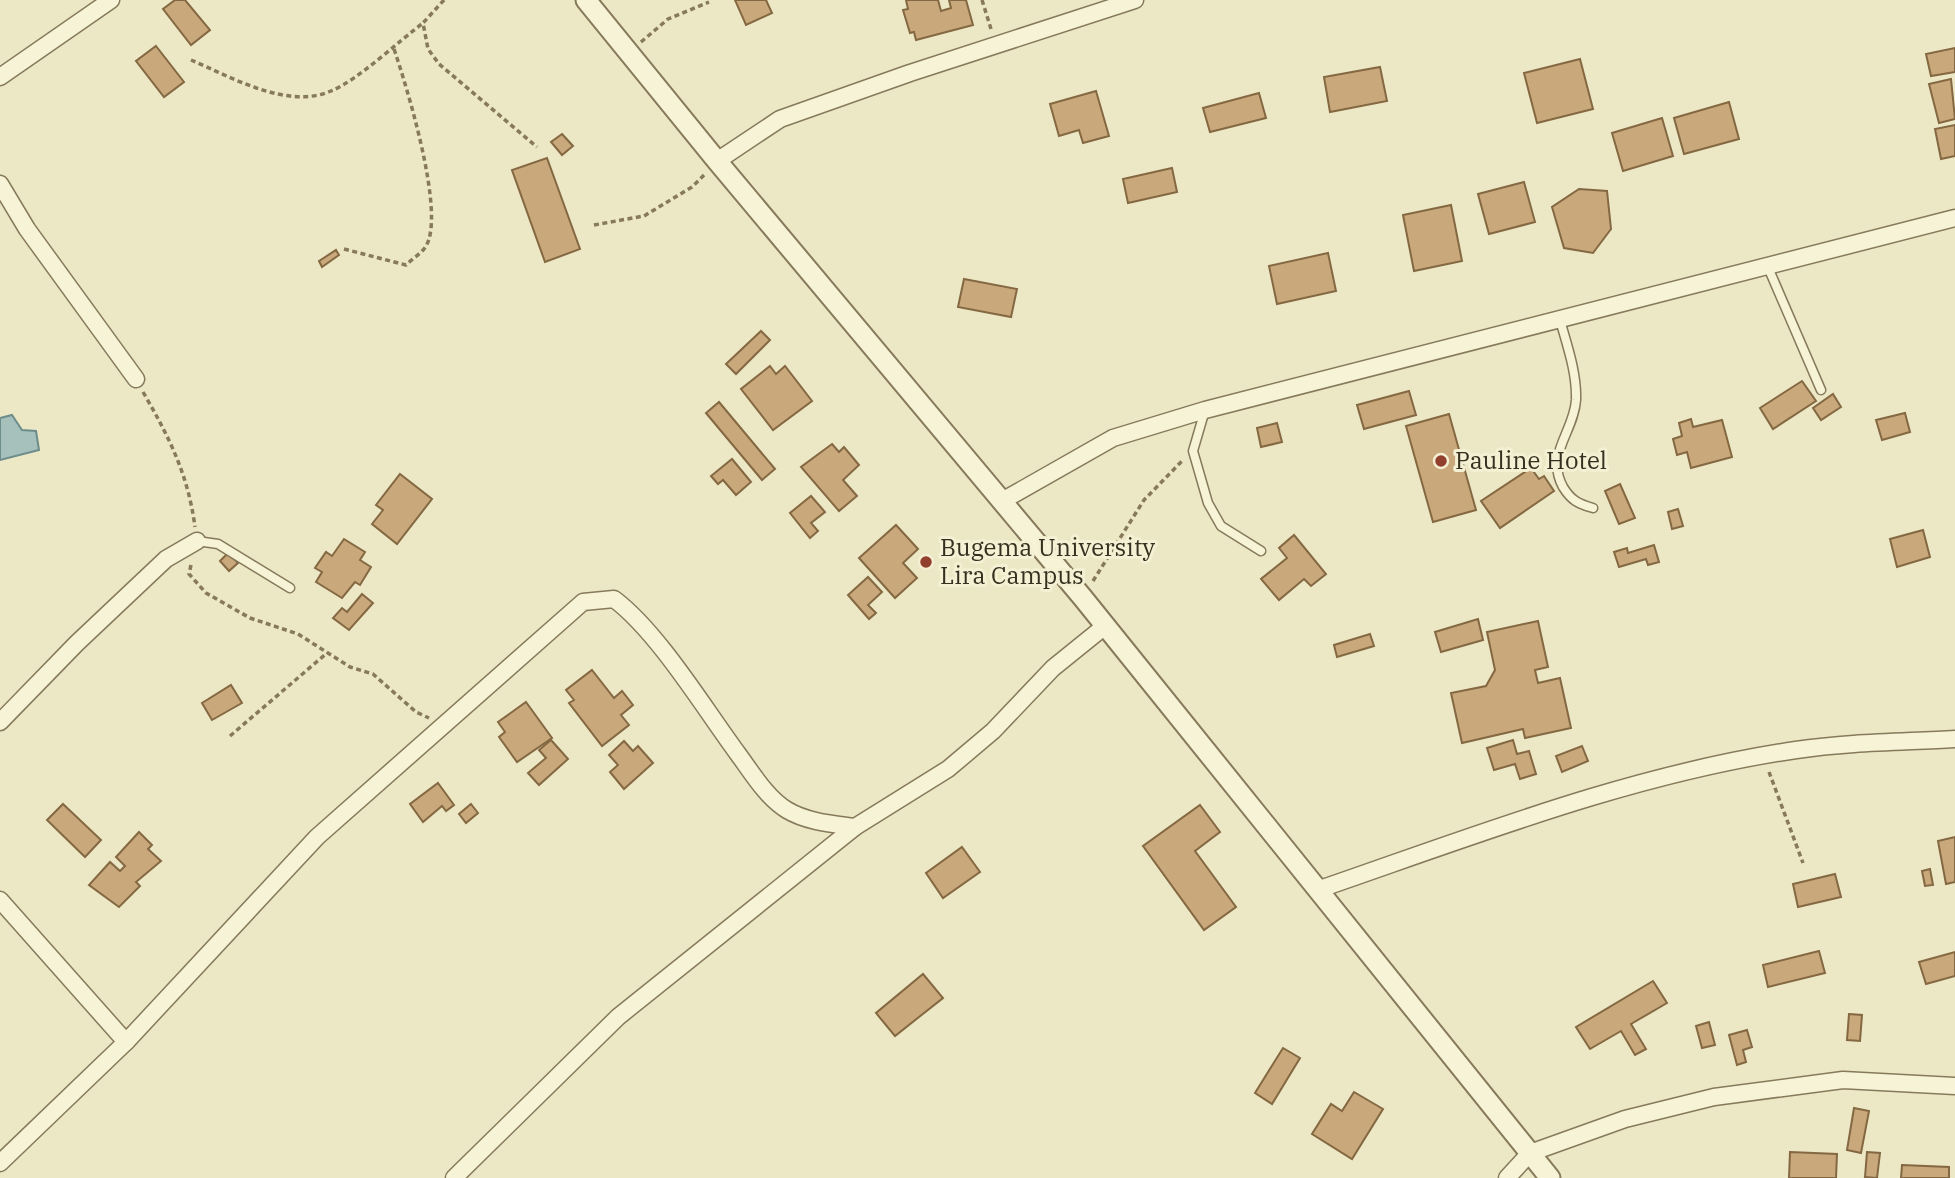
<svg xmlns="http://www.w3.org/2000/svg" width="1955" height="1178" font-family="'IBM Plex Serif',serif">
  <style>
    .water { fill: #a6c0bc; stroke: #6d8d8b; stroke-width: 2 }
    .building { fill: #c9a97c; stroke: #846842; stroke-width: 2 }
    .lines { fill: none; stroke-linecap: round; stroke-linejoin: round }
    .service-casing { stroke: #867a5b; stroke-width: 11 }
    .minor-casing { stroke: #867a5b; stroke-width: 19 }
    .tertiary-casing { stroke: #867a5b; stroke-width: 23 }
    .path { stroke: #867a5b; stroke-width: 3.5; stroke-dasharray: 5 3.5; stroke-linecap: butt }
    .service { stroke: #f7f3d7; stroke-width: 8 }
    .minor { stroke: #f7f3d7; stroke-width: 16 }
    .tertiary { stroke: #f7f3d7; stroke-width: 19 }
    .poi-dot { fill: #933f2e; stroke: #f4f0d3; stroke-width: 2.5 }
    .labels { text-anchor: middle; stroke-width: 6; stroke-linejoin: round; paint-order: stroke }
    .poi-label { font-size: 24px; fill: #372f1f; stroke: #f4f0d3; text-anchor: start }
  </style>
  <rect width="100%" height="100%" fill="#ece7c4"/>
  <path class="water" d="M 12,415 L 22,430 L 36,431 L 39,450 L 0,460 L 0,418 Z"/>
  <g class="building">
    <path d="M 175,0 L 185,0 L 210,30 L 191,45 L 163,9 Z"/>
    <path d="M 735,0 L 766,0 L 772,13 L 746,25 Z"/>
    <path d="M 906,0 L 938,0 L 941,11 L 951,8 L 949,0 L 966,0 L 973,25 L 916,40 L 914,32 L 910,33 L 903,10 L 908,9 Z"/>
    <path d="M 156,46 L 184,82 L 164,97 L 136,61 Z"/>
    <path d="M 1955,48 L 1955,72 L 1931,76 L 1926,54 Z"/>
    <path d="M 1580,59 L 1593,109 L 1537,123 L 1524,73 Z"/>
    <path d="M 1380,67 L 1387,101 L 1330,112 L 1324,77 Z"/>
    <path d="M 1951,79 L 1955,119 L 1939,123 L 1929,84 Z"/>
    <path d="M 1096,91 L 1109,136 L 1083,143 L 1079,130 L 1059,136 L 1050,104 Z"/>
    <path d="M 1259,93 L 1266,118 L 1210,132 L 1203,108 Z"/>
    <path d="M 1729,102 L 1739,139 L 1684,154 L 1674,118 Z"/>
    <path d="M 1662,118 L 1673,156 L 1623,171 L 1612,133 Z"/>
    <path d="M 1955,125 L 1955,156 L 1941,159 L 1935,129 Z"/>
    <path d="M 562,134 L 573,146 L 562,155 L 551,142 Z"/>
    <path d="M 547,158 L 580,249 L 545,262 L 512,170 Z"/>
    <path d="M 1172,168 L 1177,192 L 1128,203 L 1123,179 Z"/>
    <path d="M 1524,182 L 1535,222 L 1489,234 L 1478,194 Z"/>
    <path d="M 1579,189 L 1607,191 L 1611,229 L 1593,253 L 1564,248 L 1552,207 Z"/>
    <path d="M 1451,205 L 1462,261 L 1414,271 L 1403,215 Z"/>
    <path d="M 336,250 L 339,255 L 322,267 L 319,261 Z"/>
    <path d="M 1328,253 L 1336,291 L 1277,304 L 1269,266 Z"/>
    <path d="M 964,279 L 1017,289 L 1011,317 L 958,307 Z"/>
    <path d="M 761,331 L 770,340 L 736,374 L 726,364 Z"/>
    <path d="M 770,366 L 776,374 L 785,366 L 812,401 L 773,430 L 741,389 Z"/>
    <path d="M 1802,381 L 1816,401 L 1773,429 L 1760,408 Z"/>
    <path d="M 1409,391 L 1416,415 L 1364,429 L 1357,405 Z"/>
    <path d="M 1833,394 L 1841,407 L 1821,420 L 1813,408 Z"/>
    <path d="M 719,402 L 775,469 L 762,480 L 706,413 Z"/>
    <path d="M 1905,413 L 1910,432 L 1882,440 L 1876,420 Z"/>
    <path d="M 1449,414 L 1476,510 L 1433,522 L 1406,426 Z"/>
    <path d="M 1691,419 L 1693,427 L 1722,420 L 1732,457 L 1691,468 L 1687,452 L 1677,455 L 1673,439 L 1682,436 L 1679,423 Z"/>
    <path d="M 1277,423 L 1282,442 L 1261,447 L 1257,428 Z"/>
    <path d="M 832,444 L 839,452 L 844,447 L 859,465 L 843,480 L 857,496 L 839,511 L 801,467 Z"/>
    <path d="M 732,459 L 751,482 L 736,495 L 723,480 L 718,484 L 711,476 Z"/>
    <path d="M 1531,468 L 1539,479 L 1544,476 L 1554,491 L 1500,528 L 1481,501 Z"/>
    <path d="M 400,474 L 432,499 L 397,544 L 372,524 L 383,510 L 376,505 Z"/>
    <path d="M 1620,484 L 1635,518 L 1619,524 L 1605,491 Z"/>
    <path d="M 811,496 L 825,512 L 811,523 L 818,531 L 810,538 L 790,513 Z"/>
    <path d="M 1678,509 L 1683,526 L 1672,529 L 1668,512 Z"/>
    <path d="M 896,525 L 918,549 L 903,563 L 917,578 L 895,598 L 859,558 Z"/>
    <path d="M 1923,530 L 1930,557 L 1897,567 L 1890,539 Z"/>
    <path d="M 1294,535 L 1326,574 L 1311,586 L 1304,579 L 1279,600 L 1261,579 L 1287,558 L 1279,548 Z"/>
    <path d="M 344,539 L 365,552 L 360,560 L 371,567 L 360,585 L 355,582 L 342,598 L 316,582 L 322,572 L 315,568 L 326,552 L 332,556 Z"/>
    <path d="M 1654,545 L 1659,562 L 1648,565 L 1646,559 L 1619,567 L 1614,552 L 1627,548 L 1628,553 Z"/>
    <path d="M 228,553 L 238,563 L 229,571 L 220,561 Z"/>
    <path d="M 868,577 L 882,592 L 868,605 L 876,613 L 869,619 L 848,595 Z"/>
    <path d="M 362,594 L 373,603 L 349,630 L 333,618 L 342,608 L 347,612 Z"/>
    <path d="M 1478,619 L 1483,640 L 1441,652 L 1435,632 Z"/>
    <path d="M 1538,621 L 1548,667 L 1535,670 L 1538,683 L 1560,678 L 1571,728 L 1525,738 L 1523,729 L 1462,743 L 1451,693 L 1486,686 L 1495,670 L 1487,632 Z"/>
    <path d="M 1370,634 L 1374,646 L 1337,657 L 1334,645 Z"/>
    <path d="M 592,670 L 614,698 L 622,691 L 633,705 L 621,715 L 629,725 L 602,746 L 569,703 L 574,700 L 566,690 Z"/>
    <path d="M 231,685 L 242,703 L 212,720 L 202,703 Z"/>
    <path d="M 526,702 L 552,738 L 517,762 L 499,737 L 505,732 L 498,722 Z"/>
    <path d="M 551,740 L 568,759 L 539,785 L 528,773 L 546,758 L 539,750 Z"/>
    <path d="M 1513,740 L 1517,754 L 1529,751 L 1536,774 L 1520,779 L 1515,764 L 1494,770 L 1487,748 Z"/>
    <path d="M 624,741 L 633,751 L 638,746 L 653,763 L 624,789 L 610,772 L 618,765 L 609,755 Z"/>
    <path d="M 1582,746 L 1588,761 L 1562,772 L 1556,756 Z"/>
    <path d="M 438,783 L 454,805 L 446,811 L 442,806 L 423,822 L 410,804 Z"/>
    <path d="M 63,804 L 101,840 L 85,857 L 47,820 Z"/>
    <path d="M 471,804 L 478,813 L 466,823 L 459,814 Z"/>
    <path d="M 1200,805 L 1220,832 L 1195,851 L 1236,907 L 1204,930 L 1143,846 Z"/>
    <path d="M 139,832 L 152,845 L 148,849 L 161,861 L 136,882 L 140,886 L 119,907 L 89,885 L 110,862 L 120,871 L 125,866 L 116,857 Z"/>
    <path d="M 1955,837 L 1955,882 L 1946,884 L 1938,841 Z"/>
    <path d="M 962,847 L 980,872 L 943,898 L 926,873 Z"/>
    <path d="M 1930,869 L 1933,885 L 1925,886 L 1922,871 Z"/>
    <path d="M 1835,874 L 1841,897 L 1798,907 L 1793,884 Z"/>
    <path d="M 1819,951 L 1825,973 L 1768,987 L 1763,965 Z"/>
    <path d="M 1955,952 L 1955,976 L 1926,984 L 1919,962 Z"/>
    <path d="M 923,974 L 943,998 L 895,1036 L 876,1013 Z"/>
    <path d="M 1653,981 L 1667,1003 L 1631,1024 L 1646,1049 L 1635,1055 L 1621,1031 L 1590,1049 L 1576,1027 Z"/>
    <path d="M 1849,1014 L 1862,1015 L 1860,1041 L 1847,1040 Z"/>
    <path d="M 1709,1022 L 1715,1045 L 1702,1048 L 1696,1026 Z"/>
    <path d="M 1747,1030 L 1752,1047 L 1743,1050 L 1746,1062 L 1737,1065 L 1729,1035 Z"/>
    <path d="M 1283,1048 L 1300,1058 L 1272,1104 L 1255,1093 Z"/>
    <path d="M 1354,1092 L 1383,1109 L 1352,1159 L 1312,1134 L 1331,1104 L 1342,1111 Z"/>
    <path d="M 1854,1108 L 1869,1111 L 1861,1153 L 1847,1150 Z"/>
    <path d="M 1790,1152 L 1837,1154 L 1836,1178 L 1789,1178 Z"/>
    <path d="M 1867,1152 L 1880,1153 L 1877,1178 L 1865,1177 Z"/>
    <path d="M 1902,1165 L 1949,1167 L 1949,1178 L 1901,1178 Z"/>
  </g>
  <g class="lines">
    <g class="service-casing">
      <g id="service">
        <path d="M 1767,265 L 1821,390"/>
        <path d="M 1560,320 C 1567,345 1577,373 1576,400 C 1574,432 1545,454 1563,487 C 1571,500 1578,504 1593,508"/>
        <path d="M 1205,410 L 1193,451 L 1208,503 L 1221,526 L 1261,551"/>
        <path d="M 197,541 L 218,544 L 290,588"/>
      </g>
    </g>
    <g class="minor-casing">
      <g id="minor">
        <path d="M 0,77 L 111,0"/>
        <path d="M 717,161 L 780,119 L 910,73 L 1135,0"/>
        <path d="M 0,184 L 27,229 L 136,379"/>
        <path d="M 1002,501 L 1113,438 L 1205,410 L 1955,218"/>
        <path d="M 0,722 L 77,643 L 166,559 L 197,541"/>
        <path d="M 1317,890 C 1474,836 1632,774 1796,750 C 1849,742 1902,742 1955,739"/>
        <path d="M 0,900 L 126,1042"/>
        <path d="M 0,1163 L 126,1042 L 317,837 L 583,602 L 614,599 C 658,632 704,708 738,754 C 752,773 767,798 787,810 C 807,822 833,824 855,827"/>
        <path d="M 454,1178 L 618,1017 L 855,827 L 948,769 L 993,731 L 1053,668 L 1105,626"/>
        <path d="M 1507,1178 L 1530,1153 L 1625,1119 L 1714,1097 L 1843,1080 L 1955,1086"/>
      </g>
    </g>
    <g class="tertiary-casing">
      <path id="tertiary" d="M 586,0 L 717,161 L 1083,598 L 1550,1178"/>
    </g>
    <g class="path">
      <path d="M 444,0 L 423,23 L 428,49 L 439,64 L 537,147"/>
      <path d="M 982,0 L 991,29"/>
      <path d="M 641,42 L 668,19 L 709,2"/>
      <path d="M 191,60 C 231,77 287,110 331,91 C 358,80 399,41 423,23"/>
      <path d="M 594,225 L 644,216 L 692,187 L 704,175"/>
      <path d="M 344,249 L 406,265 C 412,259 422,253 426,246 C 446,213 406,84 393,46"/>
      <path d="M 143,392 C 169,437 188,474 195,527"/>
      <path d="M 191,565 L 189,574 L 206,593 L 250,618 L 298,634 L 350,667 L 373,674 L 416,712 L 429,718"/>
      <path d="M 1093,581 L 1144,500 L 1184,459"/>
      <path d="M 230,736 L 327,653"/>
      <path d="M 1769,772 L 1803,863"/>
    </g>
    <use href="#service" class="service"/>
    <use href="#minor" class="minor"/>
    <use href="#tertiary" class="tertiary"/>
  </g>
  <g class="poi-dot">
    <circle cx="1441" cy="461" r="7"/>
    <circle cx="926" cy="562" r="7"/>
  </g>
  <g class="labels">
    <g class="poi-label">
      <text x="1455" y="469">Pauline Hotel</text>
      <text x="940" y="556">Bugema University<tspan x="940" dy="28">Lira Campus</tspan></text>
    </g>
  </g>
</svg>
